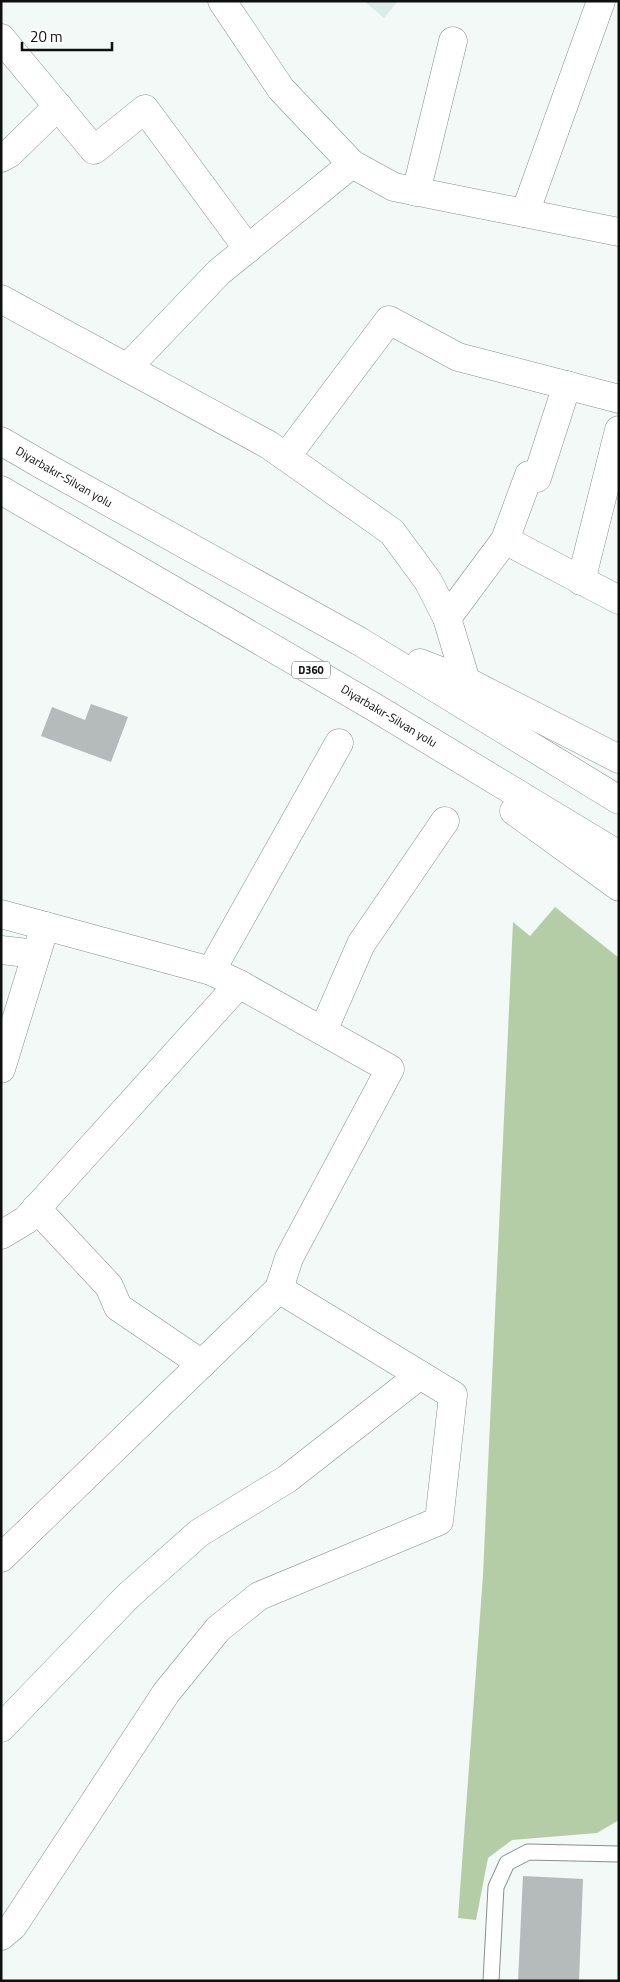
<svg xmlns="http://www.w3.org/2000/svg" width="620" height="1982" font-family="'Titillium Web',sans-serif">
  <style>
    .built { fill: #dbebe7 }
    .green { fill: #b4cda6 }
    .building { fill: #b5bbbb }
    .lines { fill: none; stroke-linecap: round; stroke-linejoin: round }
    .lane-casing { stroke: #898f8d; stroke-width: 17 }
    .street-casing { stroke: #898f8d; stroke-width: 29 }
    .highway-casing { stroke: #898f8d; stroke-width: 29 }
    .lane { stroke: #fff; stroke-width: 15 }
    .street { stroke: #fff; stroke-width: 28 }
    .highway { stroke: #fff; stroke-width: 28 }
    .labels { text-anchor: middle; stroke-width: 5; stroke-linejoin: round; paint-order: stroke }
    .shield { fill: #fff; stroke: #565858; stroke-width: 1 }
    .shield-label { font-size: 11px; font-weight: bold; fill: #0e1010 }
    .street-label { font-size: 12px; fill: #0e1010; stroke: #fff }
  </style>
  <rect width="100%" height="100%" fill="#f2f9f7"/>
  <path class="built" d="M 364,1 L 398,1 L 384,18 Z"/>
  <path class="green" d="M 555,907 L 619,958 L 619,1820 L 597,1833 L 512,1840 L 488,1858 L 476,1920 L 458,1918 L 483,1575 L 513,922 L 530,936 Z"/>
  <g class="building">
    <path d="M 91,704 L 128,717 L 111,762 L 41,736 L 52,707 L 85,720 Z"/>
    <path d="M 523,1876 L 583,1879 L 579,1981 L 518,1981 Z"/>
  </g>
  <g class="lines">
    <g class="lane-casing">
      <path id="lane" d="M 491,1981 L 496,1887 L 507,1863 L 528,1852 L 619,1854"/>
    </g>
    <g class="street-casing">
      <g id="street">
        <path d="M 222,1 L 281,89 L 352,164 L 394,187 L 619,232"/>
        <path d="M 1,38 L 94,150 L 145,109 L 248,249"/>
        <path d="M 1,158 L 10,153 L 58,106"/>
        <path d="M 416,192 L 453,41"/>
        <path d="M 525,213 L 601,1"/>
        <path d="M 1,299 L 269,445 L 392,532 L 428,581 L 447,618 L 466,681"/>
        <path d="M 128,367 L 219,272 L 352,164"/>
        <path d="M 286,457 L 389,320 L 458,357 L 619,399"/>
        <path d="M 505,540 L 619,600"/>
        <path d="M 581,581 L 619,430"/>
        <path d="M 447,618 L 505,540 L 529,475 L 537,478 L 567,385"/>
        <path d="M 1,914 L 211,971 L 239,984 L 390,1069 L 289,1258 L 279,1289 L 1,1558"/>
        <path d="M 1,950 L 36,954"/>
        <path d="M 211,971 L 339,743"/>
        <path d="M 323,1031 L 361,944 L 445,821"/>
        <path d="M 1,1069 L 45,926"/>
        <path d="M 36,1208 L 109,1286 L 118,1307 L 202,1364"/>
        <path d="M 1,1235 L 26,1220 L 239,984"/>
        <path d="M 1,1728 L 128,1596 L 199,1533 L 287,1479 L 420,1375"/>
        <path d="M 1,1936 L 13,1926 L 166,1693 L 218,1629 L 259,1596 L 439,1521 L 453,1395 L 279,1289"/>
      </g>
    </g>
    <g class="highway-casing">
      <g id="highway">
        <path d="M 1,441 L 44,466 L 359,641 L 619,800"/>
        <path d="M 1,490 L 374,707 L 619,855"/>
        <path d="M 420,663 L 466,681 L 619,759"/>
        <path d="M 514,811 L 619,887"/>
      </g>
    </g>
    <use href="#lane" class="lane"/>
    <use href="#street" class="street"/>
    <use href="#highway" class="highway"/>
  </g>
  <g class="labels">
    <rect class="shield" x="292" y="661.5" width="38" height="17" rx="4"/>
    <g class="shield-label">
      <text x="311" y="674">D360</text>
    </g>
    <g class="street-label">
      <text transform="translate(64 477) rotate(30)" y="4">Diyarbakır-Silvan yolu</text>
      <text transform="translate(389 716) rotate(31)" y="4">Diyarbakır-Silvan yolu</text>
    </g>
  </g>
  <rect width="620" height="1982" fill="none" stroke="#0e1010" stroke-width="5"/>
  <path d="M22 42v8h90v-8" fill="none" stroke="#0e1010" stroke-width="2.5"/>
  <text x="30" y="42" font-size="15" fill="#0e1010" stroke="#ffffff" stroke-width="4" paint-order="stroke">20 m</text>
</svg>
